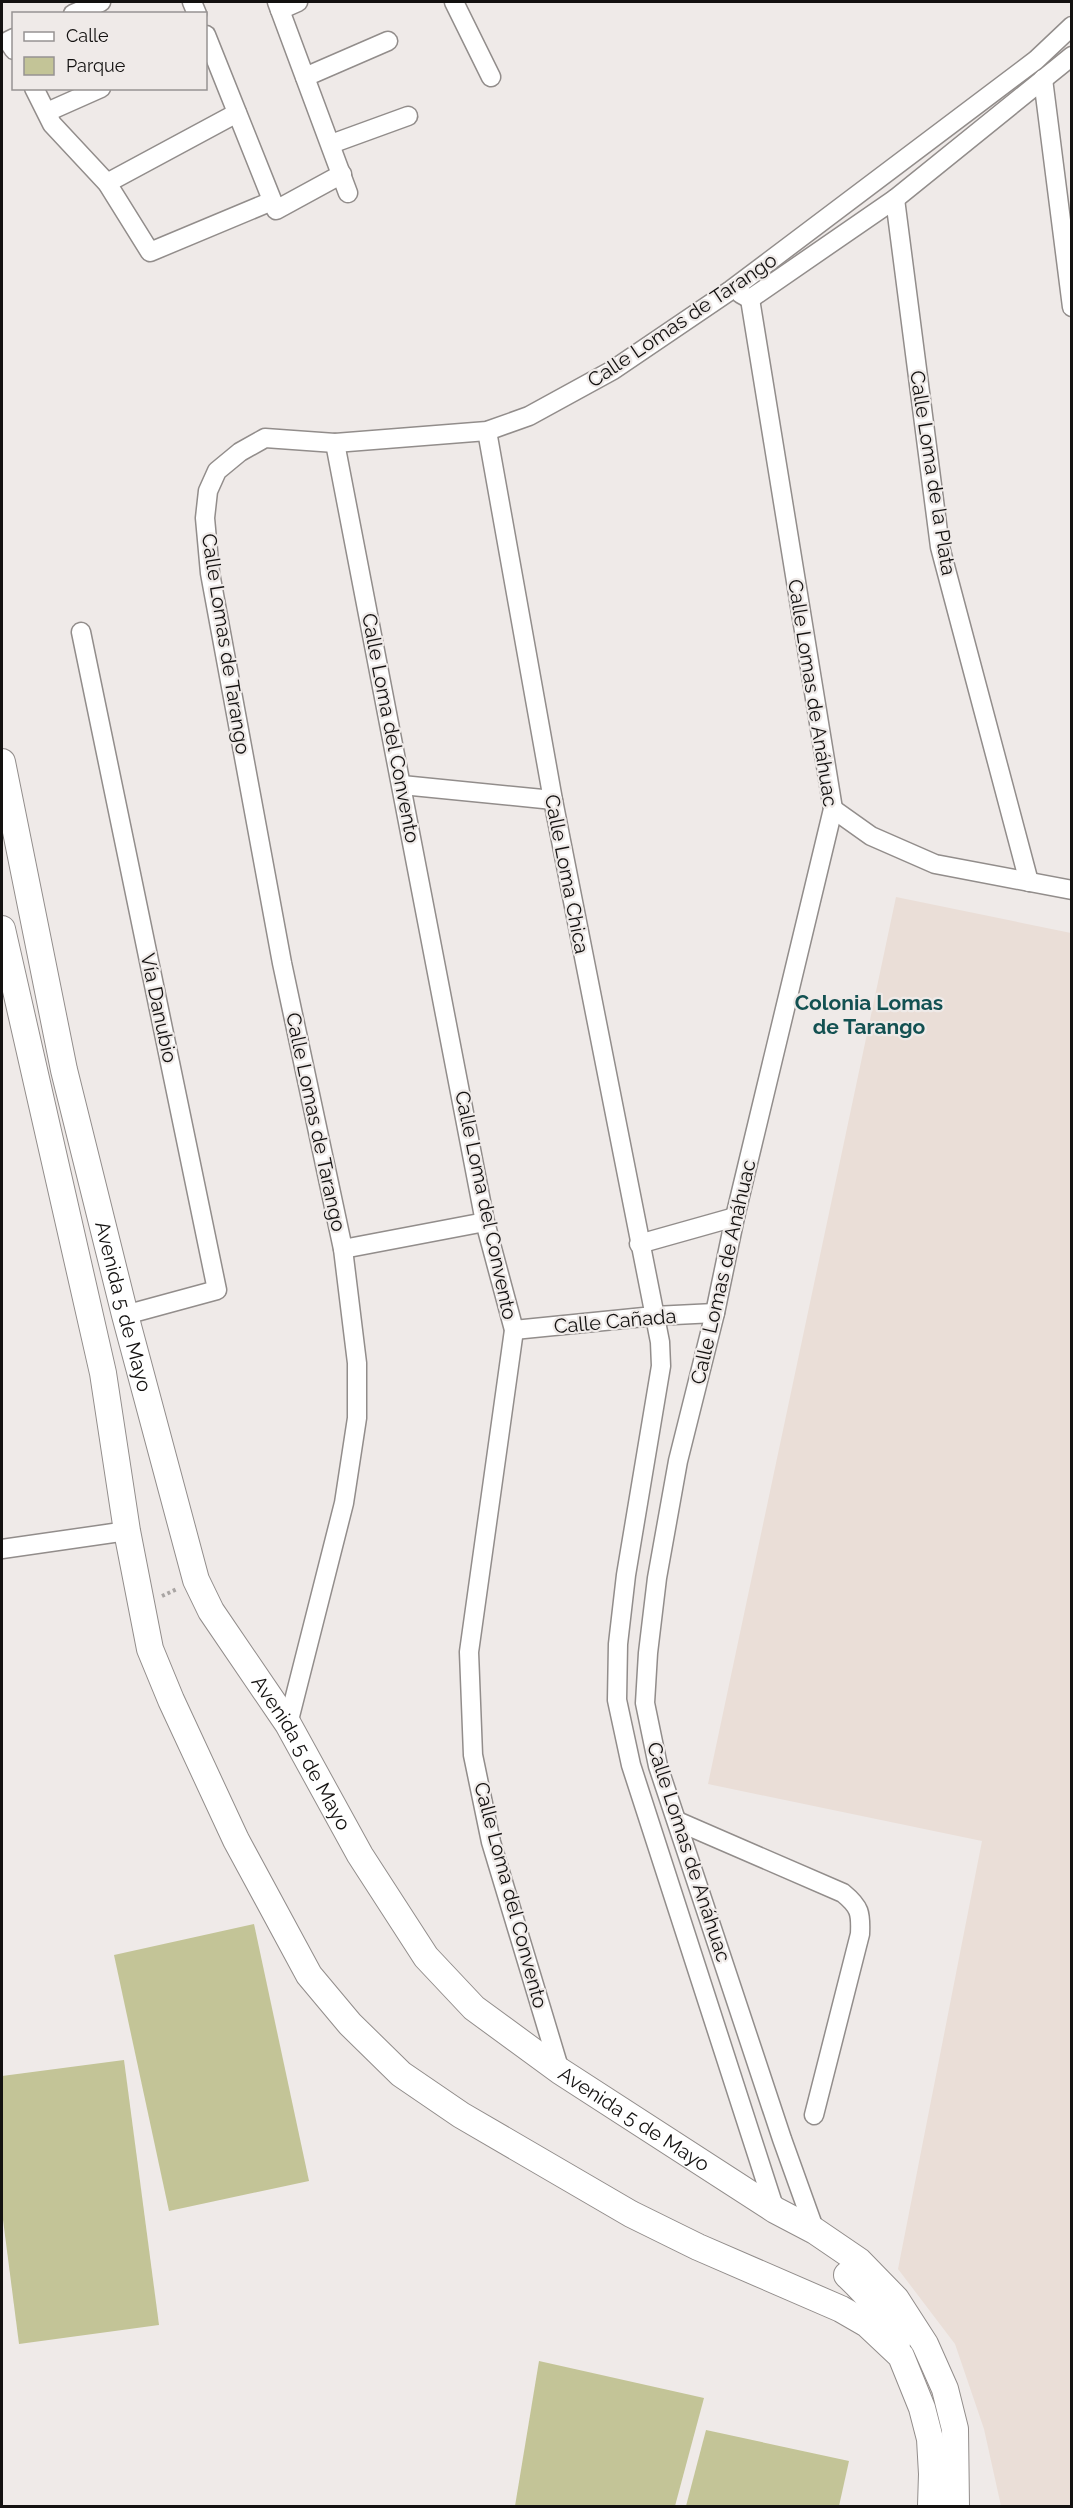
<svg xmlns="http://www.w3.org/2000/svg" width="1073" height="2508" font-family="Raleway,sans-serif">
  <style>
    .built { fill: #eaded7 }
    .green { fill: #c3c497 }
    .lines { fill: none; stroke-linecap: round; stroke-linejoin: round }
    .street-casing { stroke: #928d8b; stroke-width: 21 }
    .secondary-casing { stroke: #928d8b; stroke-width: 28 }
    .path { stroke: #a9a5a3; stroke-width: 4; stroke-dasharray: 3 3; stroke-linecap: butt }
    .street { stroke: #fff; stroke-width: 18 }
    .secondary { stroke: #fff; stroke-width: 26 }
    .labels { text-anchor: middle; stroke-width: 4.5; stroke-linejoin: round; paint-order: stroke }
    .street-label { font-size: 20px; fill: #131110; stroke: #efeae8 }
    .neighbourhood-label { font-size: 21px; font-weight: bold; fill: #135152; stroke: #efeae8 }
  </style>
  <rect width="100%" height="100%" fill="#efeae8"/>
  <path class="built" d="M 896,897 L 1071,933 L 1071,2506 L 1001,2506 L 984,2429 L 955,2344 L 898,2269 L 982,1841 L 708,1784 Z"/>
  <g class="green">
    <path d="M 254,1924 L 309,2181 L 169,2211 L 114,1955 Z"/>
    <path d="M 124,2060 L 159,2325 L 19,2344 L 2,2212 L 2,2076 Z"/>
    <path d="M 539,2361 L 704,2398 L 675,2506 L 515,2506 Z"/>
    <path d="M 706,2430 L 849,2461 L 839,2506 L 686,2506 Z"/>
  </g>
  <g class="lines">
    <g class="street-casing">
      <g id="street">
        <path d="M 192,2 L 197,14"/>
        <path d="M 277,2 L 348,193"/>
        <path d="M 454,2 L 491,77"/>
        <path d="M 280,10 L 298,2"/>
        <path d="M 73,14 L 101,2"/>
        <path d="M 206,35 L 276,210 L 342,174"/>
        <path d="M 14,38 L 8,41 L 14,50"/>
        <path d="M 305,77 L 388,41"/>
        <path d="M 1043,79 L 1072,307"/>
        <path d="M 34,88 L 52,124 L 107,183 L 150,252 L 272,201"/>
        <path d="M 47,112 L 101,88"/>
        <path d="M 331,144 L 408,116"/>
        <path d="M 107,183 L 237,113"/>
        <path d="M 895,199 L 940,547 L 1029,882"/>
        <path d="M 741,294 L 750,299 L 895,199 L 1072,56"/>
        <path d="M 750,299 L 833,809 L 735,1217 L 715,1313 L 678,1461 L 657,1578 L 648,1653 L 645,1703 L 658,1766 L 782,2139 L 815,2231"/>
        <path d="M 487,431 L 553,800 L 660,1342 L 661,1366 L 626,1575 L 618,1644 L 617,1700 L 631,1765 L 775,2210"/>
        <path d="M 335,443 L 485,1222 L 514,1330 L 469,1652 L 473,1755 L 491,1842 L 560,2071"/>
        <path d="M 81,632 L 217,1290 L 125,1315"/>
        <path d="M 402,785 L 553,800"/>
        <path d="M 833,809 L 871,836 L 935,864 L 1072,890"/>
        <path d="M 639,1244 L 735,1217"/>
        <path d="M 343,1249 L 485,1222"/>
        <path d="M 514,1330 L 654,1316 L 715,1313"/>
        <path d="M 2,1549 L 127,1531"/>
        <path d="M 288,1724 L 344,1503 L 357,1418 L 357,1363 L 343,1249 L 282,963 L 210,573 L 205,518 L 208,491 L 217,471 L 240,452 L 265,438 L 335,443 L 487,431 L 529,416 L 613,370 L 731,290 L 1036,60 L 1072,26"/>
        <path d="M 677,1821 L 843,1893 C 860,1907 861,1913 860,1934 L 814,2115"/>
      </g>
    </g>
    <g class="secondary-casing">
      <g id="secondary">
        <path id="s1" d="M 2,762 L 64,1070 L 125,1315 L 196,1580 L 211,1611 L 288,1724 L 360,1855 L 426,1957 L 474,2008 L 560,2071 L 775,2210 L 815,2231 L 859,2261 L 896,2299 L 925,2344 L 945,2389 L 955,2429 L 956,2506"/>
        <path d="M 2,929 L 103,1373 L 127,1531 L 150,1649 L 171,1700 L 236,1840 L 309,1975 L 350,2024 L 401,2074 L 461,2115 L 631,2214 L 698,2247 L 841,2309 L 867,2324 L 901,2356 L 922,2408 L 930,2439 L 932,2474 L 931,2506"/>
        <path d="M 847,2275 C 868,2295 887,2316 897,2343"/>
      </g>
    </g>
    <path class="path" d="M 162,1596 L 177,1589"/>
    <use href="#street" class="street"/>
    <use href="#secondary" class="secondary"/>
  </g>
  <g class="labels">
    <g class="street-label">
      <text transform="translate(682 320) rotate(-34)" y="7">Calle Lomas de Tarango</text>
      <text transform="translate(933 473) rotate(81)" y="7">Calle Loma de la Plata</text>
      <text transform="translate(226 644) rotate(81)" y="7">Calle Lomas de Tarango</text>
      <text transform="translate(813 693) rotate(81)" y="7">Calle Lomas de Anáhuac</text>
      <text transform="translate(391 728) rotate(79)" y="7">Calle Loma del Convento</text>
      <text transform="translate(567 874) rotate(79)" y="7">Calle Loma Chica</text>
      <text transform="translate(159 1008) rotate(78)" y="7">Vía Danubio</text>
      <text transform="translate(316 1122) rotate(78)" y="7">Calle Lomas de Tarango</text>
      <text transform="translate(486 1205) rotate(78)" y="7">Calle Loma del Convento</text>
      <text transform="translate(723 1272) rotate(-77)" y="7">Calle Lomas de Anáhuac</text>
      <text dy="7" stroke="none"><textPath href="#s1" startOffset="558">Avenida 5 de Mayo</textPath></text>
      <text transform="translate(615 1321) rotate(-5)" y="7">Calle Cañada</text>
      <text dy="7" stroke="none"><textPath href="#s1" startOffset="1044">Avenida 5 de Mayo</textPath></text>
      <text transform="translate(689 1852) rotate(72)" y="7">Calle Lomas de Anáhuac</text>
      <text transform="translate(511 1895) rotate(75)" y="7">Calle Loma del Convento</text>
      <text dy="7" stroke="none"><textPath href="#s1" startOffset="1548">Avenida 5 de Mayo</textPath></text>
    </g>
    <g class="neighbourhood-label">
      <text x="869" y="1010">Colonia Lomas<tspan x="869" dy="24">de Tarango</tspan></text>
    </g>
  </g>
  <rect width="1073" height="2508" fill="none" stroke="#131110" stroke-width="6"/>
  <rect x="12" y="12" width="195" height="78" fill="#efeae8" stroke="#979392" stroke-width="1.5"/>
  <rect x="24" y="32" width="30" height="9" fill="#ffffff" stroke="#979392" stroke-width="1.5"/>
  <text x="66" y="42" font-size="18" fill="#131110">Calle</text>
  <rect x="24" y="57" width="30" height="18" fill="#c3c497" stroke="#979392" stroke-width="1.5"/>
  <text x="66" y="72" font-size="18" fill="#131110">Parque</text>
</svg>
